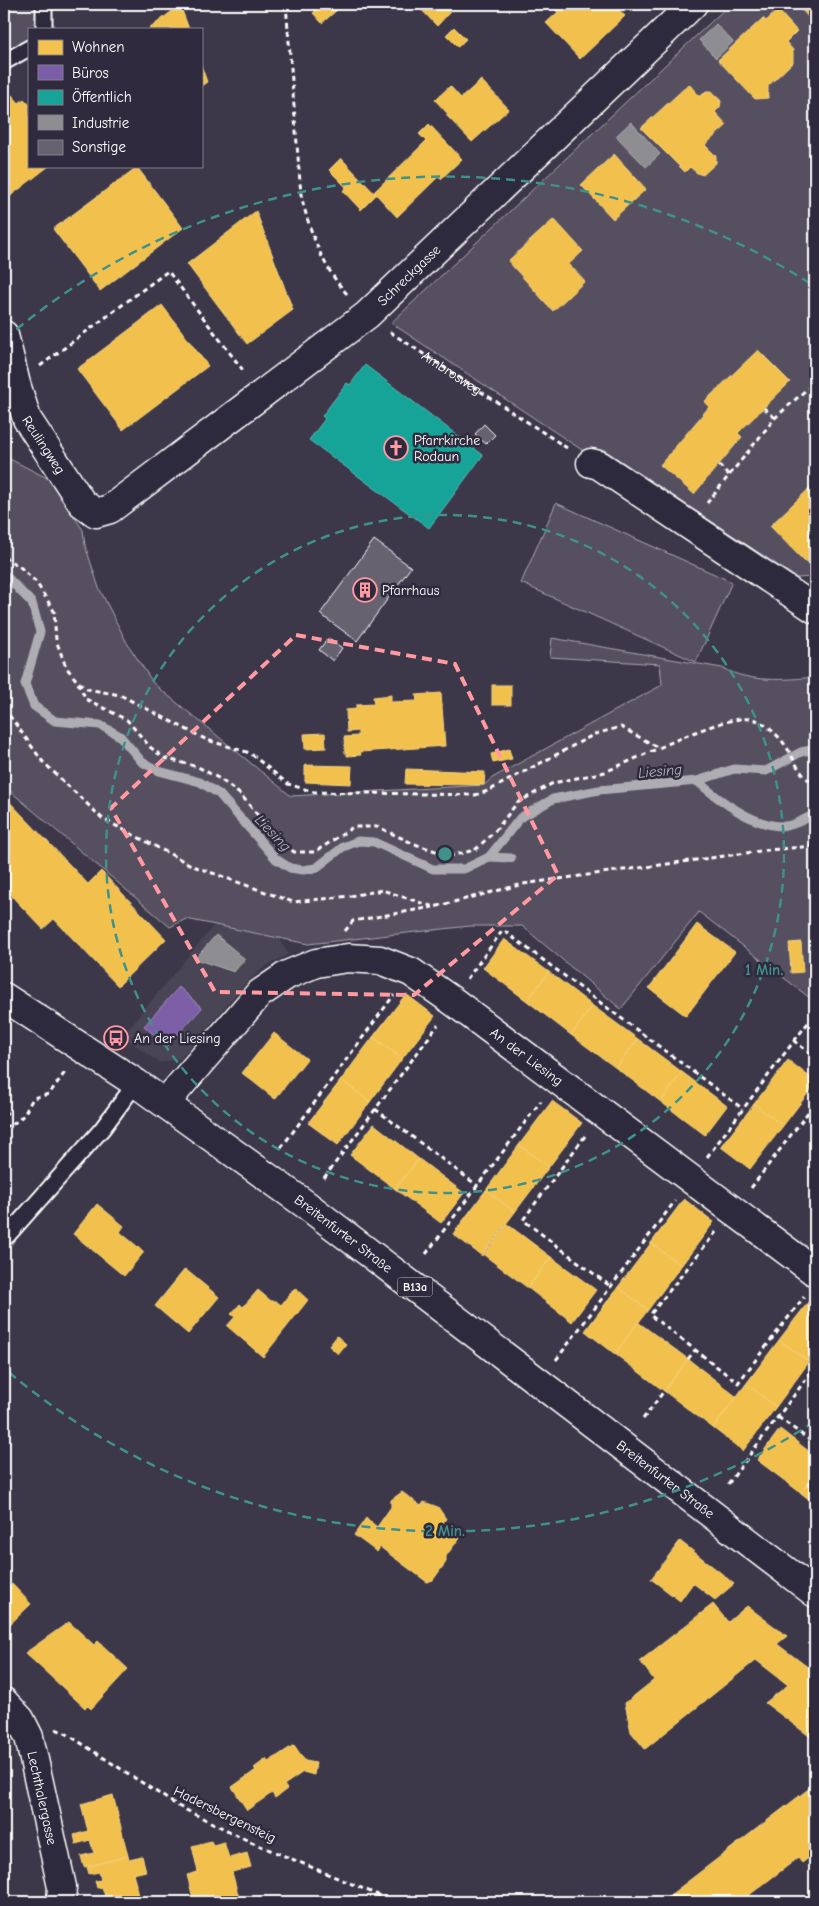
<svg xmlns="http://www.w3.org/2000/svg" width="819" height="1906" font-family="'Comic Neue',sans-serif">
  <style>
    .built { fill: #494455 }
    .green { fill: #555060; stroke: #aaa8b0 }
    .homes { fill: #f2c14e; stroke: #f6d483 }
    .offices { fill: #7b5ea7; stroke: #a38ec1 }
    .public { fill: #17a398; stroke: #5dbfb7 }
    .industry { fill: #8d8d92; stroke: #afafb3 }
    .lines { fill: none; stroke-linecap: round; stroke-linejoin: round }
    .stream { stroke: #afadb4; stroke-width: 9 }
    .building { fill: #666270; stroke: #fff }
    .service-casing { stroke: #fff; stroke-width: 19 }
    .minor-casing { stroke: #fff; stroke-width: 31 }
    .primary-casing { stroke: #fff; stroke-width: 31 }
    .path { stroke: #fff; stroke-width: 3; stroke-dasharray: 5 4; stroke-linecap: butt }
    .service { stroke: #2f2a3d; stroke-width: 15 }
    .minor { stroke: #2f2a3d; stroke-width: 28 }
    .primary { stroke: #2f2a3d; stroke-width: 28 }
    .marked { fill: none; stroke: #ff9aa2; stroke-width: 4; stroke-dasharray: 10 6; stroke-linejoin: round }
    .ring { fill: none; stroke: #3f918b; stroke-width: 2.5; stroke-dasharray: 9 6 }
    .labels { text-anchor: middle; stroke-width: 5; stroke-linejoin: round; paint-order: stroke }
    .shield { fill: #2f2a3d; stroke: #c1bfc5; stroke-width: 1 }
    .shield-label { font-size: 12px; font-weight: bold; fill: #fff }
    .street-label { font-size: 14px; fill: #fff; stroke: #2f2a3d }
    .poi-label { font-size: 14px; fill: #fff; stroke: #2f2a3d; text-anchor: start }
    .water-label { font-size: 15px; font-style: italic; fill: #b5b4ba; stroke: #2f2a3d }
    .centre { fill: #3f918b; stroke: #2f2a3d; stroke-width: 2.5 }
    .ring-label { font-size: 15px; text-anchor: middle; font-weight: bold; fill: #3f918b; stroke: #2f2a3d; stroke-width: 5; stroke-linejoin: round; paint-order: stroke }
  </style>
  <rect width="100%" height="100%" fill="#3c3749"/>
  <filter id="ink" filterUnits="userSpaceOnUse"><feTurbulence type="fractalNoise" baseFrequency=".02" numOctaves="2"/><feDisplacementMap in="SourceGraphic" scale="10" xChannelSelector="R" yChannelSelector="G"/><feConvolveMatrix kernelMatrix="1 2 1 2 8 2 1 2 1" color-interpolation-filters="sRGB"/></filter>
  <g filter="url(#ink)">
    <path class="built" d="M 214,925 L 278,938 L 289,954 L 266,966 L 246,983 L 180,1059 L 160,1063 L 122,1036 Z"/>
    <g class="green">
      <path d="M 4,4 L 37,4 L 39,29 L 29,29 L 29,38 L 4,52 Z"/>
      <path d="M 730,4 L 815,4 L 815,575 L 813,577 L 797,578 L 603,449 L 594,458 L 391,323 Z"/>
      <path d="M 4,456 L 49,479 L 83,530 L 85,545 L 99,588 L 127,643 L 154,684 L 291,796 L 484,785 L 492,778 L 662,685 L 660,664 L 550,657 L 552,638 L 722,668 C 751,683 784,680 815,677 L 815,1002 L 699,912 L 621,1009 L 522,926 L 470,926 L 308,944 L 186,919 L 170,927 L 4,786 Z"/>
      <path d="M 556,503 L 732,582 L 696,662 L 521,583 Z"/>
    </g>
    <g class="homes">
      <path d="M 323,4 L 332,4 L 337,10 L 322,23 L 313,13 Z"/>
      <path d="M 416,4 L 442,4 L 450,12 L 437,26 Z"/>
      <path d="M 556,4 L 614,4 L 625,16 L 580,59 L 546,23 L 558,12 L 552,7 Z"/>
      <path d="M 796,4 L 815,4 L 815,24 Z"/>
      <path d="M 180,5 L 189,29 L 149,29 Z"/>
      <path d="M 778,10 L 797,31 L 786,42 L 793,50 L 793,62 L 768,86 L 768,98 L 755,99 L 718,60 L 763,18 L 766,21 Z"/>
      <path d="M 454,27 L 466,39 L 458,47 L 446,35 Z"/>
      <path d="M 201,65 L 207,82 L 201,86 Z"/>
      <path d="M 481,80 L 509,109 L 472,142 L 446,115 L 448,114 L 435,100 L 450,86 L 461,98 Z"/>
      <path d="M 689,84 L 700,97 L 706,91 L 712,91 L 721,101 L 720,107 L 715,112 L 727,125 L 705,145 L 716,156 L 716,163 L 703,175 L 697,173 L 690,167 L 685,172 L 641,128 Z"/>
      <path d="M 12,95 L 19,103 L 24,99 L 29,104 L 29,166 L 49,166 L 4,201 L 4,101 Z"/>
      <path d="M 429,124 L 462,159 L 441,179 L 439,176 L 397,217 L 374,192 L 426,141 L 419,134 Z"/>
      <path d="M 614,154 L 646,189 L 613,219 L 581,185 Z"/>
      <path d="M 341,158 L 376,195 L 361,210 L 343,191 L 346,187 L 329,170 Z"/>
      <path d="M 137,167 L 183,228 L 100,291 L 53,229 Z"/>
      <path d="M 256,211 L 293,310 L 247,344 L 187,264 Z"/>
      <path d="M 554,219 L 583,251 L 569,264 L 585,281 L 553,311 L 508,261 Z"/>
      <path d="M 162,305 L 208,366 L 123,430 L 77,369 Z"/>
      <path d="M 758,350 L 790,382 L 738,433 L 742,437 L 694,494 L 660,465 L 709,407 L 704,402 Z"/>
      <path d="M 815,483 L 815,555 L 806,563 L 770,526 Z"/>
      <rect x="492" y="685" width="19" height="20"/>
      <path d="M 441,693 L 445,746 L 360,752 L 361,755 L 347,756 L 347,753 L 345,753 L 344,737 L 358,736 L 358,731 L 347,732 L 346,710 L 356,709 L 356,705 L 374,704 L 373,697 L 391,695 L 391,702 L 417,701 L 416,695 Z"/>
      <path d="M 325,733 L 326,748 L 305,749 L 304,734 Z"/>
      <path d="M 509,749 L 512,759 L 493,763 L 491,754 Z"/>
      <path d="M 305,765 L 352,766 L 351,784 L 305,782 Z"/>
      <path d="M 406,769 L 485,772 L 484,785 L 405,784 Z"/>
      <path d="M 4,796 L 88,884 L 101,871 L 166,939 L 118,986 L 54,919 L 43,929 L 4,888 Z"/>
      <path d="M 697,924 L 735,952 L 686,1016 L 649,988 Z"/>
      <path d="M 504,939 L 549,972 L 527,1001 L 483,968 Z"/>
      <path d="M 801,942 L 803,972 L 791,973 L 789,943 Z"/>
      <path d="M 549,972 L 593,1006 L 571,1035 L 527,1001 Z"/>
      <path d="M 406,994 L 435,1016 L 402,1059 L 373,1037 Z"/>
      <path d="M 593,1006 L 638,1039 L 616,1068 L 571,1035 Z"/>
      <path d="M 274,1033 L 307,1059 L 275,1099 L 242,1073 Z"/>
      <path d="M 373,1037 L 402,1059 L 370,1102 L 341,1080 Z"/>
      <path d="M 638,1039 L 682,1072 L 661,1102 L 616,1068 Z"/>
      <path d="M 788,1060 L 815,1081 L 815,1084 L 783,1126 L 754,1104 Z"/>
      <path d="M 682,1072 L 727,1106 L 705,1135 L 661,1102 Z"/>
      <path d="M 341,1080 L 370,1102 L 338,1145 L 308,1123 Z"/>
      <path d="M 552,1101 L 582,1123 L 549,1167 L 519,1145 Z"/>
      <path d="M 754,1104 L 783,1126 L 750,1169 L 721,1147 Z"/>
      <path d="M 374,1124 L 419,1159 L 395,1189 L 350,1155 Z"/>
      <path d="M 519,1145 L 549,1167 L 515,1212 L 486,1190 Z"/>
      <path d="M 419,1159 L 464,1193 L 441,1223 L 395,1189 Z"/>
      <path d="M 486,1190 L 515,1212 L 482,1256 L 453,1234 Z"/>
      <path d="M 684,1199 L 714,1222 L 681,1266 L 651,1243 Z"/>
      <path d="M 97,1204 L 124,1226 L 120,1232 L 144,1252 L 124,1276 L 73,1234 Z"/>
      <path d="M 507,1224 L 551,1257 L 528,1288 L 484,1255 Z"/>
      <path d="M 651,1243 L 681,1266 L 648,1310 L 618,1287 Z"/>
      <path d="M 551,1257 L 596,1290 L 572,1322 L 528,1288 Z"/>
      <path d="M 185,1269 L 219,1297 L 188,1334 L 155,1306 Z"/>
      <path d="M 618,1287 L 648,1310 L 615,1354 L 585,1331 Z"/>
      <path d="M 295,1288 L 308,1300 L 263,1357 L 227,1326 L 235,1317 L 231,1314 L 240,1304 L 243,1307 L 258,1290 L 271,1301 L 276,1301 L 281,1305 Z"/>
      <path d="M 813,1296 L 815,1298 L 815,1354 L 809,1362 L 779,1340 Z"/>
      <path d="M 638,1322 L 688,1359 L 664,1391 L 615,1354 Z"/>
      <path d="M 337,1336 L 346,1344 L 338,1354 L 329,1346 Z"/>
      <path d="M 779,1340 L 809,1362 L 776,1407 L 746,1384 Z"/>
      <path d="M 688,1359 L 737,1397 L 713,1428 L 664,1391 Z"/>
      <path d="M 746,1384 L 776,1407 L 743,1451 L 713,1428 Z"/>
      <path d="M 780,1429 L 815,1456 L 815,1474 L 801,1493 L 757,1460 Z"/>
      <path d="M 815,1474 L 815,1504 L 801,1493 Z"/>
      <path d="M 402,1492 L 421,1506 L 424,1502 L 438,1507 L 446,1519 L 443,1522 L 461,1536 L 446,1556 L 446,1562 L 433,1580 L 427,1582 L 380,1547 L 377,1552 L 354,1535 L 366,1518 L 377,1527 L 391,1507 L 391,1500 Z"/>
      <path d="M 680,1541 L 721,1573 L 734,1584 L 715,1600 L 693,1583 L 680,1601 L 651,1579 Z"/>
      <path d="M 12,1584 L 31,1604 L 4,1630 L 4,1592 Z"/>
      <path d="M 713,1604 L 728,1622 L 747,1606 L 787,1636 L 777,1644 L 809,1668 L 815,1663 L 815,1735 L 812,1738 L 765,1703 L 788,1685 L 756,1660 L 645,1749 L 631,1732 L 625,1703 L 654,1680 L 640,1661 Z"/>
      <path d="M 69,1622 L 94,1645 L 98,1641 L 128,1669 L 91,1709 L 88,1706 L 85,1708 L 25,1653 Z"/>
      <path d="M 294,1745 L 305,1761 L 316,1763 L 314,1775 L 303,1772 L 284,1785 L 287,1789 L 275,1798 L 272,1793 L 247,1810 L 232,1787 L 256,1770 L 254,1768 L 266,1759 L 268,1762 Z"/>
      <path d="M 815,1784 L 815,1853 L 802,1863 L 798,1858 L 740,1902 L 661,1902 Z"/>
      <path d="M 113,1795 L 128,1856 L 84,1867 L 81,1856 L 94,1853 L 90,1840 L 76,1844 L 74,1835 L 88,1831 L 81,1804 Z"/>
      <path d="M 211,1841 L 213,1845 L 224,1842 L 229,1858 L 247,1853 L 251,1867 L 232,1872 L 240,1902 L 207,1902 L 205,1895 L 193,1898 L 187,1875 L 198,1872 L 192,1846 Z"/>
      <path d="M 128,1856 L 129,1859 L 142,1856 L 146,1871 L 133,1874 L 141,1902 L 89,1902 L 89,1900 L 105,1896 L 102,1887 L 97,1888 L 95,1881 L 101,1880 L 99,1872 L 89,1874 L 87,1867 Z"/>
      <path d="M 327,1898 L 328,1902 L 309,1902 Z"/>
    </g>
    <path class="offices" d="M 179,987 L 202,1008 L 167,1046 L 144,1026 Z"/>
    <path class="public" d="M 365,365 L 483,455 L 429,528 L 309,440 L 325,419 L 322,416 L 347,383 L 350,385 Z"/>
    <g class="industry">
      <path d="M 716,24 L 733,42 L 716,58 L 699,40 Z"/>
      <path d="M 631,122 L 660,154 L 646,167 L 616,136 Z"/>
      <path d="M 216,935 L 245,959 L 234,972 L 195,959 Z"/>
    </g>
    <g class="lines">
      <g class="stream">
        <path d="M 4,574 L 32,603 L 40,632 L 25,684 L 34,706 L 55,721 L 100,725 L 120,736 L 142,762 L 159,771 L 200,782 L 219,794 L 276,859 L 290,868 L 303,870 L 316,868 L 343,847 L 358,841 L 374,842 L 433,869 L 464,869 L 489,857 L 520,818 L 553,799 L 599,790 L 697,781 L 734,769 L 766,771 L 801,752 L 815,749"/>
        <path d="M 697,781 C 719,800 755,828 786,826 C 795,825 807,818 815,814"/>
        <path d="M 489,857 L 511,858"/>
      </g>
    </g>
    <g class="building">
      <path d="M 484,424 L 495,435 L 486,444 L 475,434 Z"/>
      <path d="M 374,540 L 411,567 L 357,641 L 320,614 Z"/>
      <path d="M 328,638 L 342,648 L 333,661 L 319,650 Z"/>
    </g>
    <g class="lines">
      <g class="service-casing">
        <g id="service">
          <path d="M 44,29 L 44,4"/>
          <path d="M 4,62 L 29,48"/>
          <path d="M 7,1236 L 102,1129 L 136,1083"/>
        </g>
      </g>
      <g class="minor-casing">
        <g id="minor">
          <path id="s2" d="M 4,335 L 16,384 L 27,419 L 82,503 L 96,513 L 110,509 L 367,315 L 693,4"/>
          <path d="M 591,463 L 599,465 L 815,609"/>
          <path id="s3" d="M 165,1103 L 259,994 L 287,975 L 316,963 L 348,958 L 380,960 L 411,972 L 454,1002 L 815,1272"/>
          <path id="s4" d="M 4,1702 L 20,1719 L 29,1737 L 62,1887 L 61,1902"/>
        </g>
      </g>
      <g class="primary-casing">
        <g id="primary">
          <path id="s5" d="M 4,997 L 136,1083 L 305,1204 L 815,1593"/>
        </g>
      </g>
      <g class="path">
        <path d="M 286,4 L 301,195 C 310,232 322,267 348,295"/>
        <path id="s1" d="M 390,332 L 567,448"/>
        <path d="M 40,366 L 168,271 L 245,373"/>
        <path d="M 764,408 L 775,418"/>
        <path d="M 719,465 L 729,475"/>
        <path d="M 707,503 L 775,418 L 808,388 L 815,395"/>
        <path d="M 4,557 L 20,567 L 36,582 L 54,611 L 56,640 L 66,667 L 77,681 L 87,689 L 120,695 L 207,740 L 250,753 L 288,784 L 314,792 L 475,795 L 488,791 L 595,734 L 621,727 L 659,748 C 681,738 733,713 756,720 C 766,724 779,736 785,745 C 794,757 796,770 809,780 L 815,780"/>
        <path d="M 78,683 L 86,699 L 127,720 L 150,747 L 164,758 L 198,767 L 220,779 L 241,795 L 277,838 L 294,852 L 315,852 L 353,827 L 378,827 L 412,843 L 450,856 L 475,850 L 496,830 L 517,803 L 553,783 L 605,772 L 659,748"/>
        <path d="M 4,708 L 43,762 L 103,819 L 193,866 L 293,902 L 351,896 L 382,890 L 434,907 L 523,884 L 768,850 L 815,846"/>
        <path d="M 345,931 L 353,921 L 433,907"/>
        <path d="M 467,979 L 503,930 L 743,1109"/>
        <path d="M 794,1041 L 815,1014"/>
        <path d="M 375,1109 L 478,1186"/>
        <path d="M 4,1111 L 7,1113 L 4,1118"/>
        <path d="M 807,1113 L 815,1119"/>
        <path d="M 4,1126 L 11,1126 L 24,1115 L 33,1098 L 49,1094 L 66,1071"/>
        <path d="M 585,1136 L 523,1220 L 610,1286"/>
        <path d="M 281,1148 L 394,995"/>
        <path d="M 707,1157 L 794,1041 L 815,1057"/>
        <path d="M 324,1178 L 438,1025"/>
        <path d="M 751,1188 L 815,1103"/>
        <path d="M 716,1232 L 650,1315 L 738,1383 L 804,1297"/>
        <path d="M 426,1254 L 541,1101"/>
        <path d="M 688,1359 L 695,1350"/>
        <path d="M 556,1360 L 675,1201"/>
        <path d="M 778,1417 L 815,1444"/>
        <path d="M 643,1419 L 664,1391"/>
        <path d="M 728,1484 L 815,1367"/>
        <path d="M 56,1729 L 67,1734 L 178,1806 L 251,1842 L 395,1902"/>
      </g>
      <use href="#service" class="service"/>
      <use href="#minor" class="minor"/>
      <use href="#primary" class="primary"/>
    </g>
  </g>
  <path class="marked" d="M 296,635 L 455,664 L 558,875 L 414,995 L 215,992 L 111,808 Z"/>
  <g class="ring">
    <circle cx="445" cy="854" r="339"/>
    <path d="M814 1422A677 677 0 0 1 5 1369M5 339A677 677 0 0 1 814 286"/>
  </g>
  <defs>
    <g id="church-ring" transform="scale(1.25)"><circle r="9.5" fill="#2f2a3d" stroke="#ff9aa2" stroke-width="1.5"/><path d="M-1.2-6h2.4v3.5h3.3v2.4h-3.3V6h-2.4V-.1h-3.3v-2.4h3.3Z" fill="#ff9aa2"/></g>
    <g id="building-ring" transform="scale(1.25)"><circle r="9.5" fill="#2f2a3d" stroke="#ff9aa2" stroke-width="1.5"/><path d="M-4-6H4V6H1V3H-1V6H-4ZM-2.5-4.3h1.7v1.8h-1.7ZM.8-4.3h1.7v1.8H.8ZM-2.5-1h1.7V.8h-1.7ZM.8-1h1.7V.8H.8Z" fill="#ff9aa2"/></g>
    <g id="bus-ring" transform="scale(1.25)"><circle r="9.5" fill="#2f2a3d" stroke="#ff9aa2" stroke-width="1.5"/><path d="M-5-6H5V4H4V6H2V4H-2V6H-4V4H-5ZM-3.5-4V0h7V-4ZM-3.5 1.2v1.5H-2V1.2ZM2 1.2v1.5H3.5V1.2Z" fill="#ff9aa2"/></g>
  </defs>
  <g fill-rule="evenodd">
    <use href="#church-ring" x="396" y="448"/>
    <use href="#building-ring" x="365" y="590"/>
    <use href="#bus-ring" x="116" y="1038"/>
  </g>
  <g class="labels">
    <rect class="shield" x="397.5" y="1277.5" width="35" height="19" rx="4"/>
    <g class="shield-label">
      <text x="415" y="1291">B13a</text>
    </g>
    <g class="street-label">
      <text dy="5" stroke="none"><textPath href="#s2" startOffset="599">Schreckgasse</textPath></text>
      <text dy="5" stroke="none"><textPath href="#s1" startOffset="74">Ambrosweg</textPath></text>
      <text dy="5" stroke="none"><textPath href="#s2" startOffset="118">Reulingweg</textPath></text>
      <text dy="5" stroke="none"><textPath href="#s3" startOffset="450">An der Liesing</textPath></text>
      <text dy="5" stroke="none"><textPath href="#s5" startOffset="414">Breitenfurter Straße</textPath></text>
      <text dy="5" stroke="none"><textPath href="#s5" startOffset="819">Breitenfurter Straße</textPath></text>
      <text dy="5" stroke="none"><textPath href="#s4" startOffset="106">Lechthalergasse</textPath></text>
      <text transform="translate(225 1814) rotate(26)" y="5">Hadersbergensteig</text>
    </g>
    <g class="poi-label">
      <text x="414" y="445">Pfarrkirche<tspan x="414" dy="16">Rodaun</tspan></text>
      <text x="382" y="595">Pfarrhaus</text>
      <text x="134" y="1043">An der Liesing</text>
    </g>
    <g class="water-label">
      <text transform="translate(660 771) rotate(-5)" y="5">Liesing</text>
      <text transform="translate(273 833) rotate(46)" y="5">Liesing</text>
    </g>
  </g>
  <circle cx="445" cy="854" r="8" class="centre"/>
  <g class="ring-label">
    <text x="764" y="975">1 Min.</text>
    <text x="445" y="1536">2 Min.</text>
  </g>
  <rect width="819" height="1906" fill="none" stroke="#2f2a3d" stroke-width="20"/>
  <rect x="10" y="10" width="799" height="1886" fill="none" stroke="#fff" stroke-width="2" filter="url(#ink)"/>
  <rect x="28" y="28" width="175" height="140" fill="#2f2a3d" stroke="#827f8b"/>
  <rect x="38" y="40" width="25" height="15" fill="#f2c14e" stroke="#827f8b"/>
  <text x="72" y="52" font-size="15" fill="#ffffff">Wohnen</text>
  <rect x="38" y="65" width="25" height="15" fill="#7b5ea7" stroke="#827f8b"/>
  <text x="72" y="78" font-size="15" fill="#ffffff">Büros</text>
  <rect x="38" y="90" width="25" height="15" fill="#17a398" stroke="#827f8b"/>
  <text x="72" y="102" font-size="15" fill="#ffffff">Öffentlich</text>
  <rect x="38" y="115" width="25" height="15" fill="#8d8d92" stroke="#827f8b"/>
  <text x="72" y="128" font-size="15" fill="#ffffff">Industrie</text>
  <rect x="38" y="140" width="25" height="15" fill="#666270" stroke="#827f8b"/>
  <text x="72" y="152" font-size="15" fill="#ffffff">Sonstige</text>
</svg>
